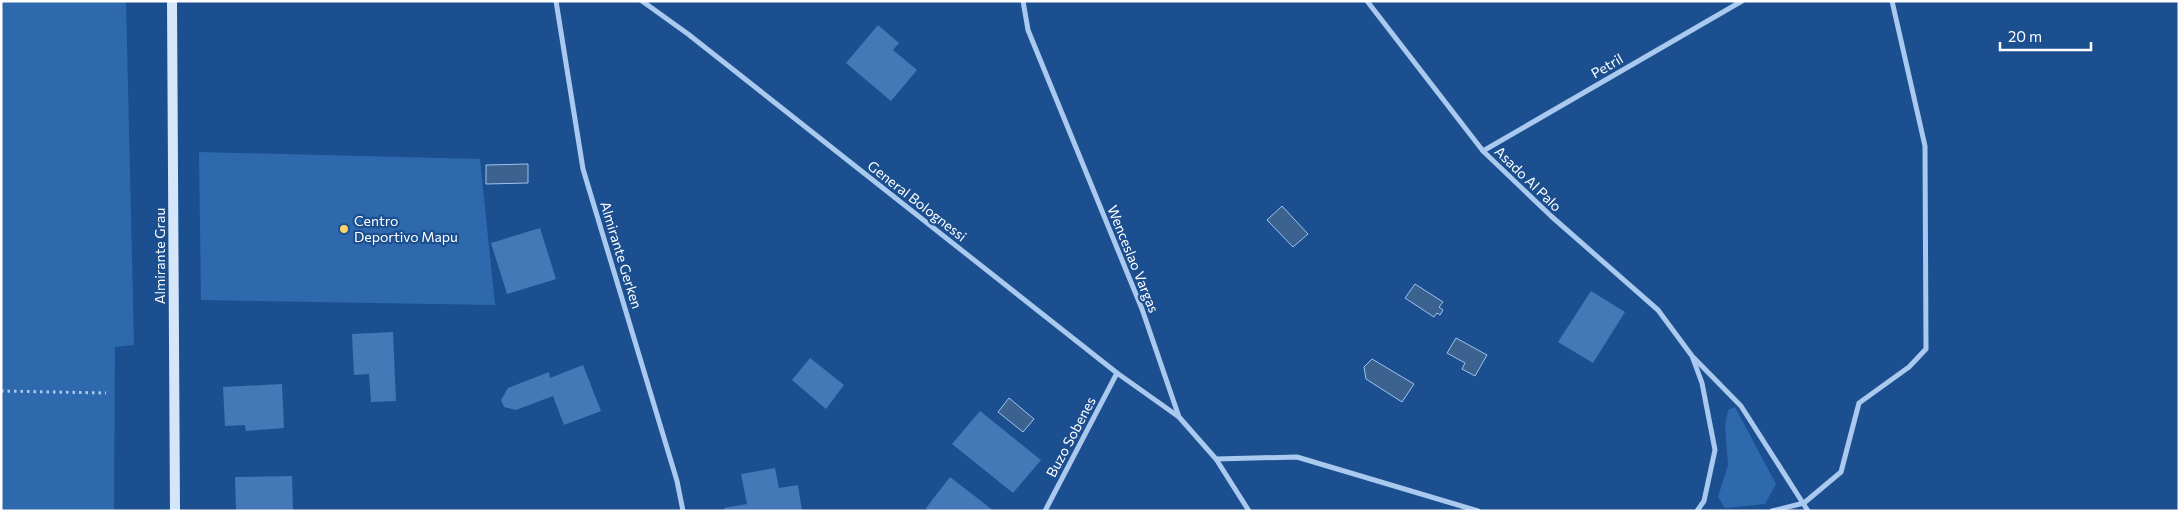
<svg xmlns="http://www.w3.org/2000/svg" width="2180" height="512" font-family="Commissioner,sans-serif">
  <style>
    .green { fill: #2e69ad }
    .water { fill: #3c6290; stroke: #9cc4f0 }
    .building { fill: #4478b7 }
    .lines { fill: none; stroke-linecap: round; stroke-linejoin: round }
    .path { stroke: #a9c9ee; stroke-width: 3; stroke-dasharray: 2.5 4; stroke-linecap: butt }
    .street { stroke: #a9c9ee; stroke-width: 5 }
    .secondary { stroke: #d6e6fa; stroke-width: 10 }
    .poi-dot { fill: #ffd166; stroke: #1b4f8f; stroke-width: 2 }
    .labels { text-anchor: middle; stroke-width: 4.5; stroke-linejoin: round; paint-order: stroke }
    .street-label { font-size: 14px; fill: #fff; stroke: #1b4f8f }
    .poi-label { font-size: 14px; fill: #fff; stroke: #1b4f8f; text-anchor: start }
  </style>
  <rect width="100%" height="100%" fill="#1b4f8f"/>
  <g class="green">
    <path d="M 1,1 L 126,1 L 134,345 L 115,347 L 114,511 L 1,511 Z"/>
    <path d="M 199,152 L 480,159 L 495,305 L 201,300 Z"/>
    <path d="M 1735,407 L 1776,484 L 1765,504 L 1725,508 L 1718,497 L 1728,465 L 1725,426 L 1728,410 Z"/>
  </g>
  <g class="water">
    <path d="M 528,164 L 528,183 L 486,184 L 486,165 Z"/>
    <path d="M 1282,206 L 1308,234 L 1293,247 L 1267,220 Z"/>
    <path d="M 1415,284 L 1443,302 L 1439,307 L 1443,310 L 1440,315 L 1437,313 L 1434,317 L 1405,298 Z"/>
    <path d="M 1456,338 L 1487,355 L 1475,376 L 1462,369 L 1465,363 L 1447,353 Z"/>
    <path d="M 1372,359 L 1414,384 L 1402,402 L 1366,379 L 1364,367 Z"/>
    <path d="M 1009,398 L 1034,419 L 1023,432 L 998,412 Z"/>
  </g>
  <g class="building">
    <path d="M 878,25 L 899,43 L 893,50 L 917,70 L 891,101 L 846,63 Z"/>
    <path d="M 540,228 L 556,279 L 507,294 L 491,243 Z"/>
    <path d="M 1591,291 L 1625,312 L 1593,363 L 1558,342 Z"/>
    <path d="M 393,332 L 396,401 L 371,402 L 369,374 L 354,375 L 352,334 Z"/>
    <path d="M 810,358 L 844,385 L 826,409 L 792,380 Z"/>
    <path d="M 583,365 L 601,411 L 564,425 L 553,396 L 516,410 L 504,407 L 501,400 L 508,388 L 549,372 L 550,378 Z"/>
    <path d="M 282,384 L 284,428 L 246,431 L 245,425 L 225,426 L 223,387 Z"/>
    <path d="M 980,411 L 1041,460 L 1013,493 L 952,444 Z"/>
    <path d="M 775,468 L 779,488 L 798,485 L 802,511 L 725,511 L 724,508 L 747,504 L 741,474 Z"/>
    <path d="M 292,476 L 293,511 L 236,511 L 235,477 Z"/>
    <path d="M 950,477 L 994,511 L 929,511 L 926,508 Z"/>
  </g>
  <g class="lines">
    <path class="path" d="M 1,391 L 106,393"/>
    <g class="street">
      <path d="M 556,1 L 583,169 L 677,481 L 683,511"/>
      <path d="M 642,1 L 688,34 L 1117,373 L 1179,417"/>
      <path d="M 1023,1 L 1028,30 L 1142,309 L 1179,417 L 1216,459 L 1249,511"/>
      <path d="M 1367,1 L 1483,151 L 1551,216 L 1658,310 L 1692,356 L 1702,383 L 1715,450 L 1704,501 L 1697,511"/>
      <path d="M 1483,151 L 1742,1"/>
      <path d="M 1694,358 L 1741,406 L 1808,511"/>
      <path d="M 1216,459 L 1297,457 L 1478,511"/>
      <path d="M 1045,511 L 1117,373"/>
      <path d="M 1772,511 L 1804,503 L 1841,472 L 1859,403 L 1909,367 L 1926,349 L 1925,146 L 1892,1"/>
    </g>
    <path class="secondary" d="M 172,1 L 175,511"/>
  </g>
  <circle class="poi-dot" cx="344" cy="229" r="5"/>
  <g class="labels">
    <g class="street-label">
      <text transform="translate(1607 66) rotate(-30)" y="5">Petril</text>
      <text transform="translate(1528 179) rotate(44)" y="5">Asado Al Palo</text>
      <text transform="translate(917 201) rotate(38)" y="5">General Bolognessi</text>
      <text transform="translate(621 255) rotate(73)" y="5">Almirante Gerken</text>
      <text transform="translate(160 256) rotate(-90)" y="5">Almirante Grau</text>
      <text transform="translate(1133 259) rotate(68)" y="5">Wenceslao Vargas</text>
      <text transform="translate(1071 437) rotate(-62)" y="5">Buzo Sobenes</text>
    </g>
    <g class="poi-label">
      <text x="354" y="226">Centro<tspan x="354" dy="16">Deportivo Mapu</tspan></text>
    </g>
  </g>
  <rect width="2180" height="512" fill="none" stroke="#ffffff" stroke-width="5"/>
  <path d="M2000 42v8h91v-8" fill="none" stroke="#ffffff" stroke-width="2.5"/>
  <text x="2008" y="42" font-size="15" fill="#ffffff" stroke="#1b4f8f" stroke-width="4" paint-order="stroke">20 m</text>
</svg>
